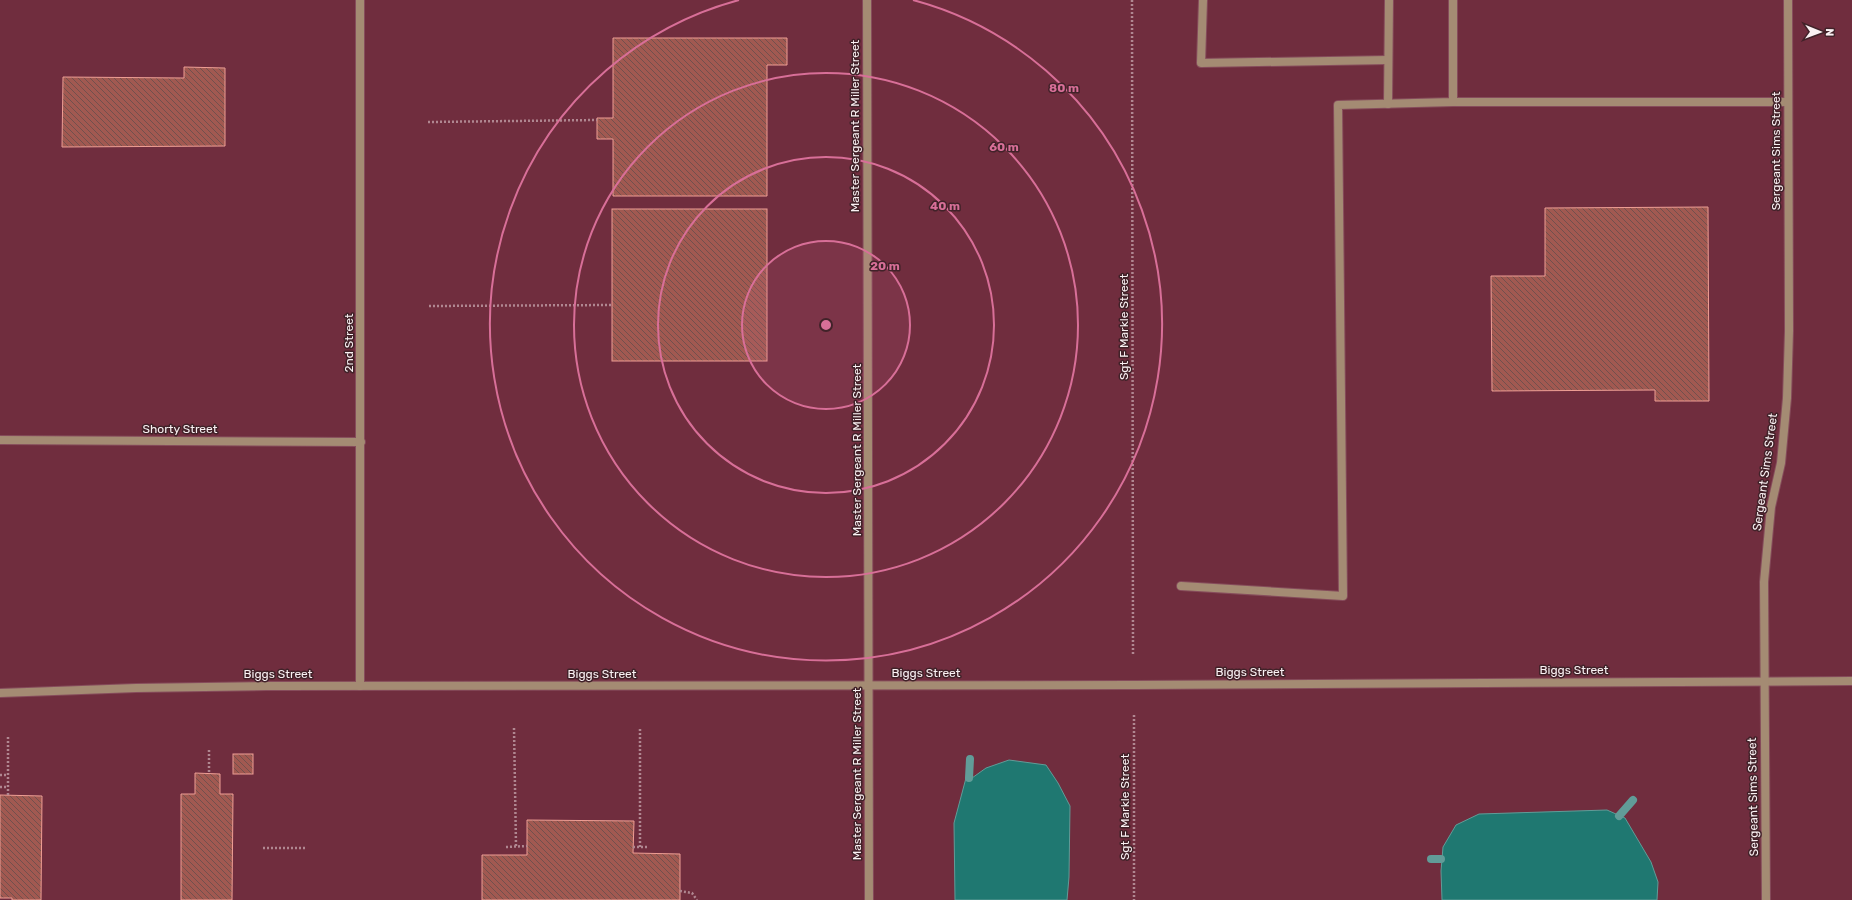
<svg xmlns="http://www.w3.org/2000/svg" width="1852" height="900" font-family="Rubik,sans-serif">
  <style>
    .water { fill: #1f7871; stroke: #619c98 }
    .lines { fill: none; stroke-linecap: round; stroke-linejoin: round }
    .stream { stroke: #619c98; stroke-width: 8 }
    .building { fill: url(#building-back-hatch); stroke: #ee9f95 }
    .service-casing { stroke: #864c5b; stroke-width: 10 }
    .minor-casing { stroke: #864c5b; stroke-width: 10 }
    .path { stroke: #b08791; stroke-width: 2.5; stroke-dasharray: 2 2; stroke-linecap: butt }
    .service { stroke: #a48b73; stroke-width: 8 }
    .minor { stroke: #a48b73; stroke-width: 8 }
    .ring { fill: none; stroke: #d86f98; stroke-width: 2 }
    .labels { text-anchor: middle; stroke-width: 3; stroke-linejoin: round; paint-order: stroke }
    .street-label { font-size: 12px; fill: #faf1f3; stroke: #412229 }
    .centre { fill: #d86f98; stroke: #412229; stroke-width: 2 }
    .ring-label { font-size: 12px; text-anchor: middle; font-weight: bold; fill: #d86f98; stroke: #412229; stroke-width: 3; stroke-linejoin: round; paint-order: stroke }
  </style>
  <defs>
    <pattern id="building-back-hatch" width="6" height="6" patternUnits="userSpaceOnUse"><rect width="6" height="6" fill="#a15951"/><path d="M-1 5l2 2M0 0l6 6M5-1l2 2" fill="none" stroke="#72504d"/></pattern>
  </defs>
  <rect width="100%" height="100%" fill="#702d3e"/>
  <g class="water">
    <path d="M 1009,760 L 1046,765 L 1058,783 L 1070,806 L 1069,877 L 1067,900 L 955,900 L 954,823 L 966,778 L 972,778 L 986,768 Z"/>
    <path d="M 1607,810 L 1625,818 L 1651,862 L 1658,882 L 1657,900 L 1442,900 L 1441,871 L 1443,847 L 1456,825 L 1479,814 Z"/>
  </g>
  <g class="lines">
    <g class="stream">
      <path d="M 969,778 L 970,759"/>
      <path d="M 1619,816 L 1633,800"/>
      <path d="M 1431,859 L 1441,859"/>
    </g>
  </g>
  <g class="building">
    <path d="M 613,38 L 787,38 L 787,65 L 767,65 L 767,196 L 613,196 L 613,139 L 597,139 L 597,118 L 613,118 Z"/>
    <path d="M 184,67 L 225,68 L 225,146 L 62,147 L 63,77 L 184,78 Z"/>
    <path d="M 1708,207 L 1709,401 L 1655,401 L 1655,390 L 1492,391 L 1491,276 L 1545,276 L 1545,208 Z"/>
    <rect x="612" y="209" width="155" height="152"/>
    <rect x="233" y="754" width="20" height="20"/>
    <path d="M 195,773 L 220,774 L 220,794 L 233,794 L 232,900 L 181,900 L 181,794 L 195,794 Z"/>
    <path d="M 0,795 L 42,796 L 41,900 L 12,900 L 12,898 L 0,898 Z"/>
    <path d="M 527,820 L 634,821 L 633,853 L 680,854 L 680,900 L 482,900 L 482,855 L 527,855 Z"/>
  </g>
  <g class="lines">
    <g class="service-casing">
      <g id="service">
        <path d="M 1203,0 L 1201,63 L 1388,60"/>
        <path d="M 1453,102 L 1788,102"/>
        <path d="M 1388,104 L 1389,0"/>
        <path d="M 1181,586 L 1343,596 L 1338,105 L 1453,102 L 1453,0"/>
      </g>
    </g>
    <g class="minor-casing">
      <g id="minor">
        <path d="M 360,0 L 360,686"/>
        <path d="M 867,0 L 869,900"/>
        <path d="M 0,440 L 361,442"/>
        <path d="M 0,693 L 136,688 L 267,686 L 1133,685 L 1852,681"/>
        <path d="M 1766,900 L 1764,582 L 1771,507 L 1781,463 L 1787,398 L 1789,331 L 1788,0"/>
      </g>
    </g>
    <g class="path">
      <path d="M 1132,0 L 1133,654"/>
      <path d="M 428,122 L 597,120"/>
      <path d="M 429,306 L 612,305"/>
      <path d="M 1134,715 L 1134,900"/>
      <path d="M 514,728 L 516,846"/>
      <path d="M 209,750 L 209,773"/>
      <path d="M 0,775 L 8,775"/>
      <path d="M 0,787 L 8,787"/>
      <path d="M 8,795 L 8,735"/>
      <path d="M 506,847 L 527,846"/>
      <path d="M 633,847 L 648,847"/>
      <path d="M 640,847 L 640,727"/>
      <path d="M 263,848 L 307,848"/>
      <path d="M 680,891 L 692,893 L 697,900"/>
    </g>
    <use href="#service" class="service"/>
    <use href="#minor" class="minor"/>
  </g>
  <circle cx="826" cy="325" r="84" fill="#d86f98" fill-opacity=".12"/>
  <g class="ring">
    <circle cx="826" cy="325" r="84"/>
    <circle cx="826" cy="325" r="168"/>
    <circle cx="826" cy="325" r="252"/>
    <path d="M913 0A336 336 0 1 1 739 0"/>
  </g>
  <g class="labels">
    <g class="street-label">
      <text transform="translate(855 126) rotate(-90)" y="4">Master Sergeant R Miller Street</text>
      <text transform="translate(1776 151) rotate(-90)" y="4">Sergeant Sims Street</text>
      <text transform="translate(1124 327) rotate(-90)" y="4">Sgt F Markle Street</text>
      <text transform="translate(349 343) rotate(-90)" y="4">2nd Street</text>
      <text x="180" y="433">Shorty Street</text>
      <text transform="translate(857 450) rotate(-90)" y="4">Master Sergeant R Miller Street</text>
      <text transform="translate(1765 472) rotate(-82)" y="4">Sergeant Sims Street</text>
      <text x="1574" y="674">Biggs Street</text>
      <text x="1250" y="676">Biggs Street</text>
      <text x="926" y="677">Biggs Street</text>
      <text x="278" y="678">Biggs Street</text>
      <text x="602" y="678">Biggs Street</text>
      <text transform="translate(857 774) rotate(-90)" y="4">Master Sergeant R Miller Street</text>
      <text transform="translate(1753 797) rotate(-91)" y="4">Sergeant Sims Street</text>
      <text transform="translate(1125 807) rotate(-90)" y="4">Sgt F Markle Street</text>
    </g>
  </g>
  <circle cx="826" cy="325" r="6" class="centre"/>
  <g class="ring-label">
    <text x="1064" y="92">80 m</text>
    <text x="1004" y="151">60 m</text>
    <text x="945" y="210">40 m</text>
    <text x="885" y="270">20 m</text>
  </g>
  <g transform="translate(1820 32) rotate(91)" stroke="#412229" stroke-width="3" paint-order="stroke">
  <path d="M0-3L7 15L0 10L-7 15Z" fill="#faf1f3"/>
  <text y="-6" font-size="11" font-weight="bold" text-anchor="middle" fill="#faf1f3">N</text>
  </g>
</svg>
